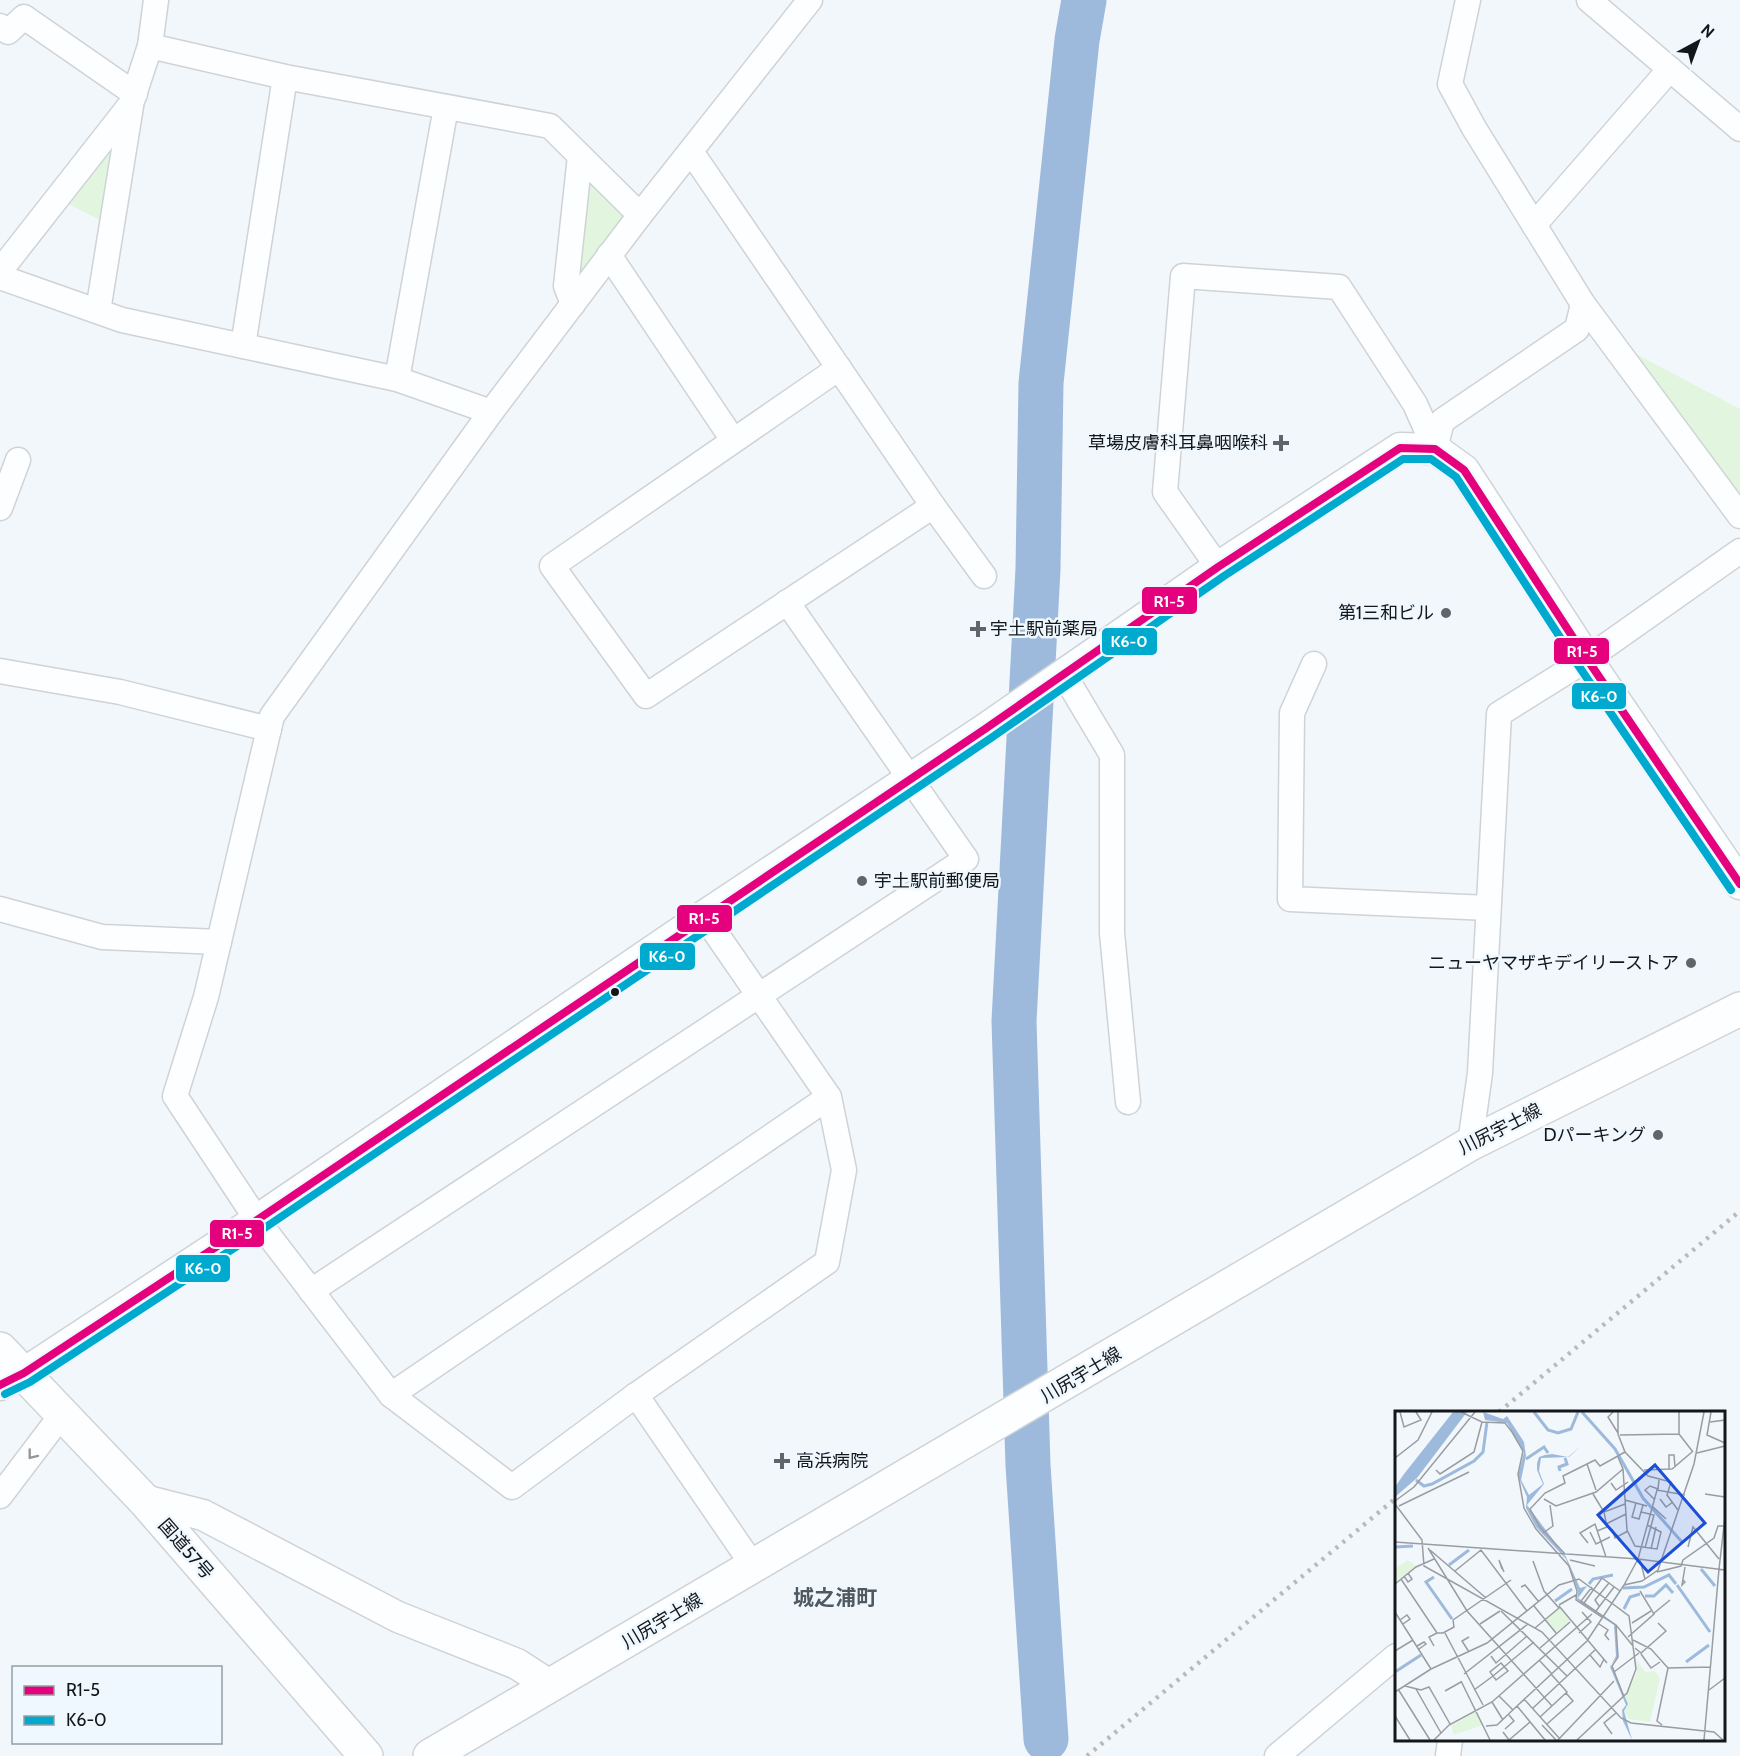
<svg xmlns="http://www.w3.org/2000/svg" width="1740" height="1756" font-family="Cabin,'Noto Sans JP',sans-serif">
  <style>
    .green { fill: #e2f6df }
    .lines { fill: none; stroke-linecap: round; stroke-linejoin: round }
    .river { stroke: #9dbadc; stroke-width: 45 }
    .minor-casing { stroke: #cfd3d6; stroke-width: 27 }
    .tertiary-casing { stroke: #cfd3d6; stroke-width: 33 }
    .secondary-casing { stroke: #cfd3d6; stroke-width: 36 }
    .trunk-casing { stroke: #cfd3d6; stroke-width: 36 }
    .minor { stroke: #fdfeff; stroke-width: 24 }
    .tertiary { stroke: #fdfeff; stroke-width: 30 }
    .secondary { stroke: #fdfeff; stroke-width: 33 }
    .trunk { stroke: #fdfeff; stroke-width: 33 }
    .rail { stroke: #b9bbbb; stroke-width: 4.5; stroke-dasharray: 3 6; stroke-linecap: butt }
    .bus-1-casing { stroke: #eff8ff; stroke-width: 12 }
    .bus-2-casing { stroke: #eff8ff; stroke-width: 12 }
    .bus-1 { stroke: #e5007d; stroke-width: 8 }
    .bus-2 { stroke: #00a9ce; stroke-width: 8 }
    .oneway { stroke: #949698 }
    .poi-dot { fill: #626568; stroke: #eff8ff; stroke-width: 2 }
    .bus-dot { fill: #141719; stroke: #eff8ff; stroke-width: 2 }
    .labels { text-anchor: middle; stroke-width: 5; stroke-linejoin: round; paint-order: stroke }
    .poi-label { font-size: 18px; fill: #141719; stroke: #eff8ff; text-anchor: end }
    .street-label { font-size: 18px; fill: #141719; stroke: #eff8ff }
    .quarter-label { font-size: 21px; font-weight: bold; fill: #51585e; stroke: #eff8ff }
    .inset-river { fill: none; stroke: #9dbadc; stroke-width: 3 }
    .inset-road { fill: none; stroke: #999da1; stroke-width: 1.5 }
    .view { fill: #1d4ed8; fill-opacity: 0.15; stroke: #1d4ed8; stroke-width: 3 }
    .inset-edge { fill: none; stroke: #141719; stroke-width: 3 }
    .line-badge { stroke: #eff8ff; stroke-width: 2 }
    .badge-label { font-size: 16px; text-anchor: middle; font-weight: bold; fill: #fff }
  </style>
  <rect width="100%" height="100%" fill="#f2f7fc"/>
  <g class="green">
    <path d="M 131,104 L 112,226 L 56,198 Z"/>
    <path d="M 580,156 L 640,215 L 573,304 Z"/>
    <path d="M 1610,340 L 1740,409 L 1740,516 Z"/>
  </g>
  <g class="lines">
    <path class="river" d="M 1046,1739 L 1028,1465 L 1014,1021 L 1038,569 L 1041,383 L 1077,40 L 1084,0"/>
    <g class="minor-casing">
      <g id="minor">
        <path d="M 1468,0 L 1450,84 L 1474,128 L 1583,304 L 1740,516"/>
        <path d="M 1589,0 L 1740,129"/>
        <path d="M 0,26 L 8,32 L 24,17 L 135,94"/>
        <path d="M 150,46 L 156,0"/>
        <path d="M 692,153 L 933,506 L 984,576"/>
        <path d="M 1534,225 L 1670,69"/>
        <path d="M 609,255 L 733,440"/>
        <path d="M 0,271 L 131,104 L 150,46 L 285,77 L 550,126 L 640,215"/>
        <path d="M 0,277 L 122,320 L 397,379 L 491,412"/>
        <path d="M 573,304 L 566,286 L 580,156"/>
        <path d="M 98,311 L 131,106"/>
        <path d="M 243,346 L 285,77"/>
        <path d="M 839,368 L 552,566 L 646,696 L 933,506"/>
        <path d="M 397,379 L 446,107"/>
        <path d="M 1435,449 L 1442,421 L 1577,329 L 1583,304"/>
        <path d="M 0,508 L 18,460"/>
        <path d="M 1218,567 L 1165,492 L 1183,276 L 1339,287 L 1415,404 L 1435,449"/>
        <path d="M 1314,664 L 1292,713 L 1290,899 L 1488,908"/>
        <path d="M 0,671 L 120,692 L 269,729"/>
        <path d="M 1063,673 L 1112,755 L 1112,933 L 1128,1102"/>
        <path d="M 0,909 L 102,937 L 219,942"/>
        <path d="M 704,916 L 829,1097 L 844,1170 L 827,1262 L 636,1395 L 512,1487 L 391,1395 L 257,1220 L 175,1096 L 206,997 L 272,716 L 491,412 L 640,215 L 810,0"/>
        <path d="M 1470,1144 L 1480,1073 L 1499,714 L 1587,659 L 1740,551"/>
        <path d="M 311,1291 L 966,859 L 787,602"/>
        <path d="M 391,1395 L 829,1097"/>
        <path d="M 636,1395 L 754,1567"/>
        <path d="M 0,1496 L 63,1413"/>
        <path d="M 1277,1756 L 1396,1656"/>
        <path d="M 1448,1756 L 1450,1740"/>
      </g>
    </g>
    <g class="tertiary-casing">
      <g id="tertiary">
        <path d="M 0,1385 L 24,1373 L 257,1220 L 704,916 L 985,729 L 1218,567 L 1400,448 L 1435,449 L 1464,470 L 1587,659 L 1740,884"/>
        <path d="M 144,1500 L 203,1515 L 398,1617 L 517,1664 L 551,1686"/>
      </g>
    </g>
    <g class="secondary-casing">
      <path id="secondary" d="M 430,1756 L 1470,1144 L 1740,1009"/>
    </g>
    <g class="trunk-casing">
      <path id="trunk" d="M 0,1349 L 144,1500 L 366,1756"/>
    </g>
    <use href="#minor" class="minor"/>
    <use href="#tertiary" class="tertiary"/>
    <use href="#secondary" class="secondary"/>
    <use href="#trunk" class="trunk"/>
    <g class="rail">
      <path d="M 1499,1412 L 1740,1211"/>
      <path d="M 1087,1756 L 1396,1498"/>
    </g>
    <g class="bus-1-casing">
      <path id="bus-1" d="M 0,1385 L 24,1373 L 257,1220 L 985,729 L 1218,567 L 1400,448 L 1435,449 L 1464,470 L 1587,659 L 1740,884"/>
    </g>
    <g class="bus-2-casing">
      <path id="bus-2" d="M 5,1394 L 30,1382 L 263,1229 L 991,738 L 1224,576 L 1403,459 L 1431,459 L 1456,477 L 1578,665 L 1731,890"/>
    </g>
    <use href="#bus-1" class="bus-1"/>
    <use href="#bus-2" class="bus-2"/>
  </g>
  <defs><path id="oneway-chevron" d="M-2-3.5L2.5 0L-2 3.5" fill="none" stroke-width="1.6" stroke-linecap="round" stroke-linejoin="round" transform="scale(1.5)"/></defs>
  <use class="oneway" href="#oneway-chevron" transform="translate(32 1455) rotate(128)"/>
  <g class="poi-dot">
    <path d="M1278 434h6v6h6v6h-6v6h-6v-6h-6v-6h6z"/>
    <circle cx="1446" cy="613" r="6"/>
    <path d="M975 620h6v6h6v6h-6v6h-6v-6h-6v-6h6z"/>
    <circle cx="862" cy="881" r="6"/>
    <circle cx="1691" cy="963" r="6"/>
    <circle cx="1658" cy="1135" r="6"/>
    <path d="M779 1452h6v6h6v6h-6v6h-6v-6h-6v-6h6z"/>
  </g>
  <circle class="bus-dot" cx="615" cy="992" r="5"/>
  <g class="labels">
    <g class="poi-label">
      <text x="1268" y="449">草場皮膚科耳鼻咽喉科</text>
      <text x="1434" y="619">第1三和ビル</text>
      <text x="990" y="635" text-anchor="start">宇土駅前薬局</text>
      <text x="874" y="887" text-anchor="start">宇土駅前郵便局</text>
      <text x="1679" y="969">ニューヤマザキデイリーストア</text>
      <text x="1646" y="1141">Dパーキング</text>
      <text x="796" y="1467" text-anchor="start">高浜病院</text>
    </g>
    <g class="street-label">
      <text transform="translate(1500 1129) rotate(-27)" y="6">川尻宇土線</text>
      <text transform="translate(1081 1375) rotate(-31)" y="6">川尻宇土線</text>
      <text transform="translate(186 1549) rotate(49)" y="6">国道57号</text>
      <text transform="translate(662 1621) rotate(-31)" y="6">川尻宇土線</text>
    </g>
    <g class="quarter-label">
      <text x="835" y="1605">城之浦町</text>
    </g>
  </g>
  <g transform="translate(1395 1411)">
    <rect width="330" height="330" fill="#f2f7fc"/>
    <path d="M 13,149 L 21,155 L 0,171 L 0,157 ZM 164,197 L 176,210 L 161,221 L 151,209 ZM 241,248 L 250,261 L 260,260 L 265,267 L 255,311 L 234,308 L 229,300 L 233,294 L 229,288 L 242,262 ZM 81,300 L 88,314 L 59,324 L 56,315 Z" fill="#e2f6df"/>
    <path d="M 58,1 L 72,1 L 22,67 L 0,86 L 0,76 L 9,63 ZM 88,1 L 108,8 L 112,5 L 129,31 L 131,45 L 126,69 L 134,84 L 148,73 L 142,59 L 142,52 L 144,46 L 150,44 L 157,43 L 173,46 L 186,35 L 174,46 L 146,47 L 144,60 L 149,73 L 132,94 L 171,146 L 185,177 L 192,175 L 183,187 L 221,214 L 223,245 L 216,254 L 233,293 L 229,300 L 237,329 L 228,310 L 227,299 L 231,294 L 215,256 L 221,245 L 219,214 L 182,190 L 183,180 L 171,148 L 141,116 L 131,97 L 132,86 L 123,65 L 129,41 L 112,12 L 90,9 Z" fill="#9dbadc"/>
    <path class="inset-river" d="M 139,1 L 153,19 L 163,22 L 176,18 L 183,1M 187,1 L 220,38 L 248,87 L 287,131M 131,48 L 149,36 L 153,42M 165,60 L 164,56 L 172,53 L 170,47M 21,69 L 29,75 L 37,73 L 79,50 L 88,41 L 92,11M 0,136 L 18,135M 54,154 L 74,139M 306,158 L 320,175M 39,166 L 31,171 L 57,208M 194,173 L 198,168 L 218,164M 282,174 L 315,221M 228,177 L 249,176 L 274,164 L 281,173M 250,185 L 259,185 L 271,174 L 278,182M 160,190 L 177,178M 229,198 L 235,186 L 245,183M 291,251 L 314,234M 0,261 L 26,244"/>
    <path class="inset-road" d="M 5,1 L 9,16 L 26,9 L 21,1M 66,1 L 87,11 L 110,12 L 117,21 L 128,40 L 123,63 L 129,97 L 141,118 L 174,155 L 182,180 L 181,189 L 208,207M 218,1 L 213,6 L 223,22M 223,1 L 223,23 L 230,41 L 253,65 L 276,71 L 272,84 L 283,99M 284,1 L 284,23 L 298,41M 316,1 L 312,24 L 330,32M 315,11 L 330,9 L 330,3M 225,24 L 284,23M 302,42 L 330,35M 223,46 L 228,58 L 232,119 L 240,135 L 262,138 L 266,121 L 252,114M 0,47 L 23,29 L 37,1M 192,53 L 201,79M 274,58 L 274,44 L 279,44 L 280,56M 41,59 L 45,63 L 79,41 L 87,11M 249,59 L 277,58 L 297,41M 216,72 L 221,79 L 233,71M 198,83 L 209,101M 310,83 L 330,86M 149,88 L 161,95 L 201,81 L 228,58M 259,88 L 250,79 L 255,75 L 263,78 L 264,69M 265,88 L 271,96 L 278,91M 230,89 L 252,95M 0,90 L 19,76 L 80,1M 241,92 L 237,106 L 244,108 L 248,94M 0,93 L 27,129 L 29,155 L 147,221 L 226,307 L 236,312 L 319,321 L 328,329M 4,95 L 74,61M 257,95 L 271,108M 246,101 L 259,104 L 250,137M 211,113 L 231,103M 217,118 L 220,127 L 233,120M 202,120 L 212,116 L 209,101 L 230,93M 195,121 L 201,133 L 215,126M 148,122 L 158,115 L 155,94M 0,131 L 243,148 L 330,159M 193,132 L 185,122 L 200,113 L 211,146M 293,136 L 298,116 L 324,148M 33,137 L 72,200 L 157,295M 256,138 L 261,116M 35,139 L 91,187M 170,143 L 145,116 L 135,98 L 150,82 L 170,72 L 168,65 L 200,49 L 205,55 L 230,41M 175,149 L 200,155M 245,149 L 250,168M 138,150 L 149,180 L 164,197 L 140,217M 107,158 L 104,149 L 109,161M 324,158 L 330,106M 60,160 L 86,139 L 132,200M 262,161 L 286,155 L 288,149 L 319,127 L 323,115 L 329,115M 9,165 L 13,171 L 17,168 L 13,162M 6,168 L 42,222 L 48,222 L 59,216 L 58,209 L 116,169M 288,169 L 290,171 L 287,174 L 290,156M 0,173 L 21,156 L 39,148M 229,174 L 243,148 L 262,79 L 290,84M 126,176 L 130,174 L 144,191M 197,176 L 186,190 L 221,214 L 238,235M 189,192 L 207,167 L 225,180M 164,194 L 181,184M 139,195 L 161,222M 164,195 L 212,252M 204,195 L 200,189 L 214,172M 106,200 L 172,265M 201,200 L 219,176M 0,201 L 36,258M 258,203 L 275,189M 5,209 L 12,204 L 15,208 L 8,213M 237,212 L 256,200M 85,213 L 105,200M 204,213 L 213,219 L 210,224 L 214,229M 221,215 L 223,246 L 217,255 L 229,286M 50,222 L 88,294M 184,222 L 196,211 L 187,201M 233,226 L 259,203 L 245,180M 238,229 L 256,238 L 273,257M 22,235 L 29,231 L 31,233 L 24,238M 39,235 L 34,226 L 42,222M 145,237 L 175,211M 240,237 L 246,242 L 271,220 L 263,212M 0,240 L 18,229M 74,241 L 67,230 L 74,226M 246,243 L 256,257 L 265,251M 195,244 L 205,256 L 209,248M 96,245 L 101,252 L 132,225M 144,249 L 157,263M 106,252 L 113,260 L 101,269 L 95,261 ZM 219,261 L 244,242M 69,263 L 133,213M 98,265 L 139,231M 66,270 L 95,329M 10,275 L 26,279 L 34,276 L 55,313M 3,278 L 35,329M 21,278 L 46,322M 79,279 L 98,265M 314,279 L 330,267M 50,280 L 66,271M 0,281 L 36,258 L 92,232 L 164,174 L 184,168 L 234,205 L 241,258 L 232,282 L 182,329M 104,285 L 118,299M 129,288 L 165,328M 97,291 L 108,309M 138,297 L 200,239M 0,305 L 15,329M 145,306 L 172,281 L 156,263M 152,313 L 178,290 L 171,282M 147,314 L 161,329M 267,314 L 262,310 L 273,257 L 316,256M 91,315 L 102,314 L 122,295M 110,318 L 119,310 L 114,304M 108,321 L 114,329 L 135,311M 217,323 L 209,312 L 221,302M 39,329 L 54,314 L 97,291 L 197,203M 150,329 L 122,295 L 192,230 L 229,174 L 247,170 L 263,159 L 299,53 L 309,1M 163,329 L 219,270M 309,329 L 324,158"/>
    <path class="view" d="M 260,54 L 310,112 L 253,161 L 203,104 Z"/>
    <rect width="330" height="330" class="inset-edge"/>
  </g>
  <g class="line-badge">
    <rect x="1141" y="586" width="57" height="29" rx="6" fill="#e5007d"/>
    <rect x="1101" y="627" width="57" height="29" rx="6" fill="#00a9ce"/>
    <rect x="1553" y="637" width="57" height="28" rx="6" fill="#e5007d"/>
    <rect x="1571" y="682" width="56" height="28" rx="6" fill="#00a9ce"/>
    <rect x="676" y="904" width="57" height="29" rx="6" fill="#e5007d"/>
    <rect x="639" y="942" width="57" height="29" rx="6" fill="#00a9ce"/>
    <rect x="209" y="1219" width="56" height="29" rx="6" fill="#e5007d"/>
    <rect x="175" y="1254" width="56" height="29" rx="6" fill="#00a9ce"/>
  </g>
  <g class="badge-label">
    <text x="1169" y="607">R1-5</text>
    <text x="1129" y="647">K6-0</text>
    <text x="1582" y="657">R1-5</text>
    <text x="1599" y="702">K6-0</text>
    <text x="704" y="924">R1-5</text>
    <text x="667" y="962">K6-0</text>
    <text x="237" y="1239">R1-5</text>
    <text x="203" y="1274">K6-0</text>
  </g>
  <rect x="12" y="1666" width="210" height="78" fill="#eff8ff" stroke="#979ea3" stroke-width="1.5"/>
  <rect x="24" y="1686" width="30" height="9" fill="#e5007d" stroke="#979ea3" stroke-width="1.5"/>
  <text x="66" y="1696" font-size="18" fill="#141719">R1-5</text>
  <rect x="24" y="1716" width="30" height="9" fill="#00a9ce" stroke="#979ea3" stroke-width="1.5"/>
  <text x="66" y="1726" font-size="18" fill="#141719">K6-0</text>
  <g transform="translate(1698 42) rotate(41)" stroke="#eff8ff" stroke-width="4.5" paint-order="stroke">
  <path d="M0-4.5L10 22L0 15L-10 22Z" fill="#141719"/>
  <text y="-9" font-size="16" font-weight="bold" text-anchor="middle" fill="#141719">N</text>
  </g>
</svg>
